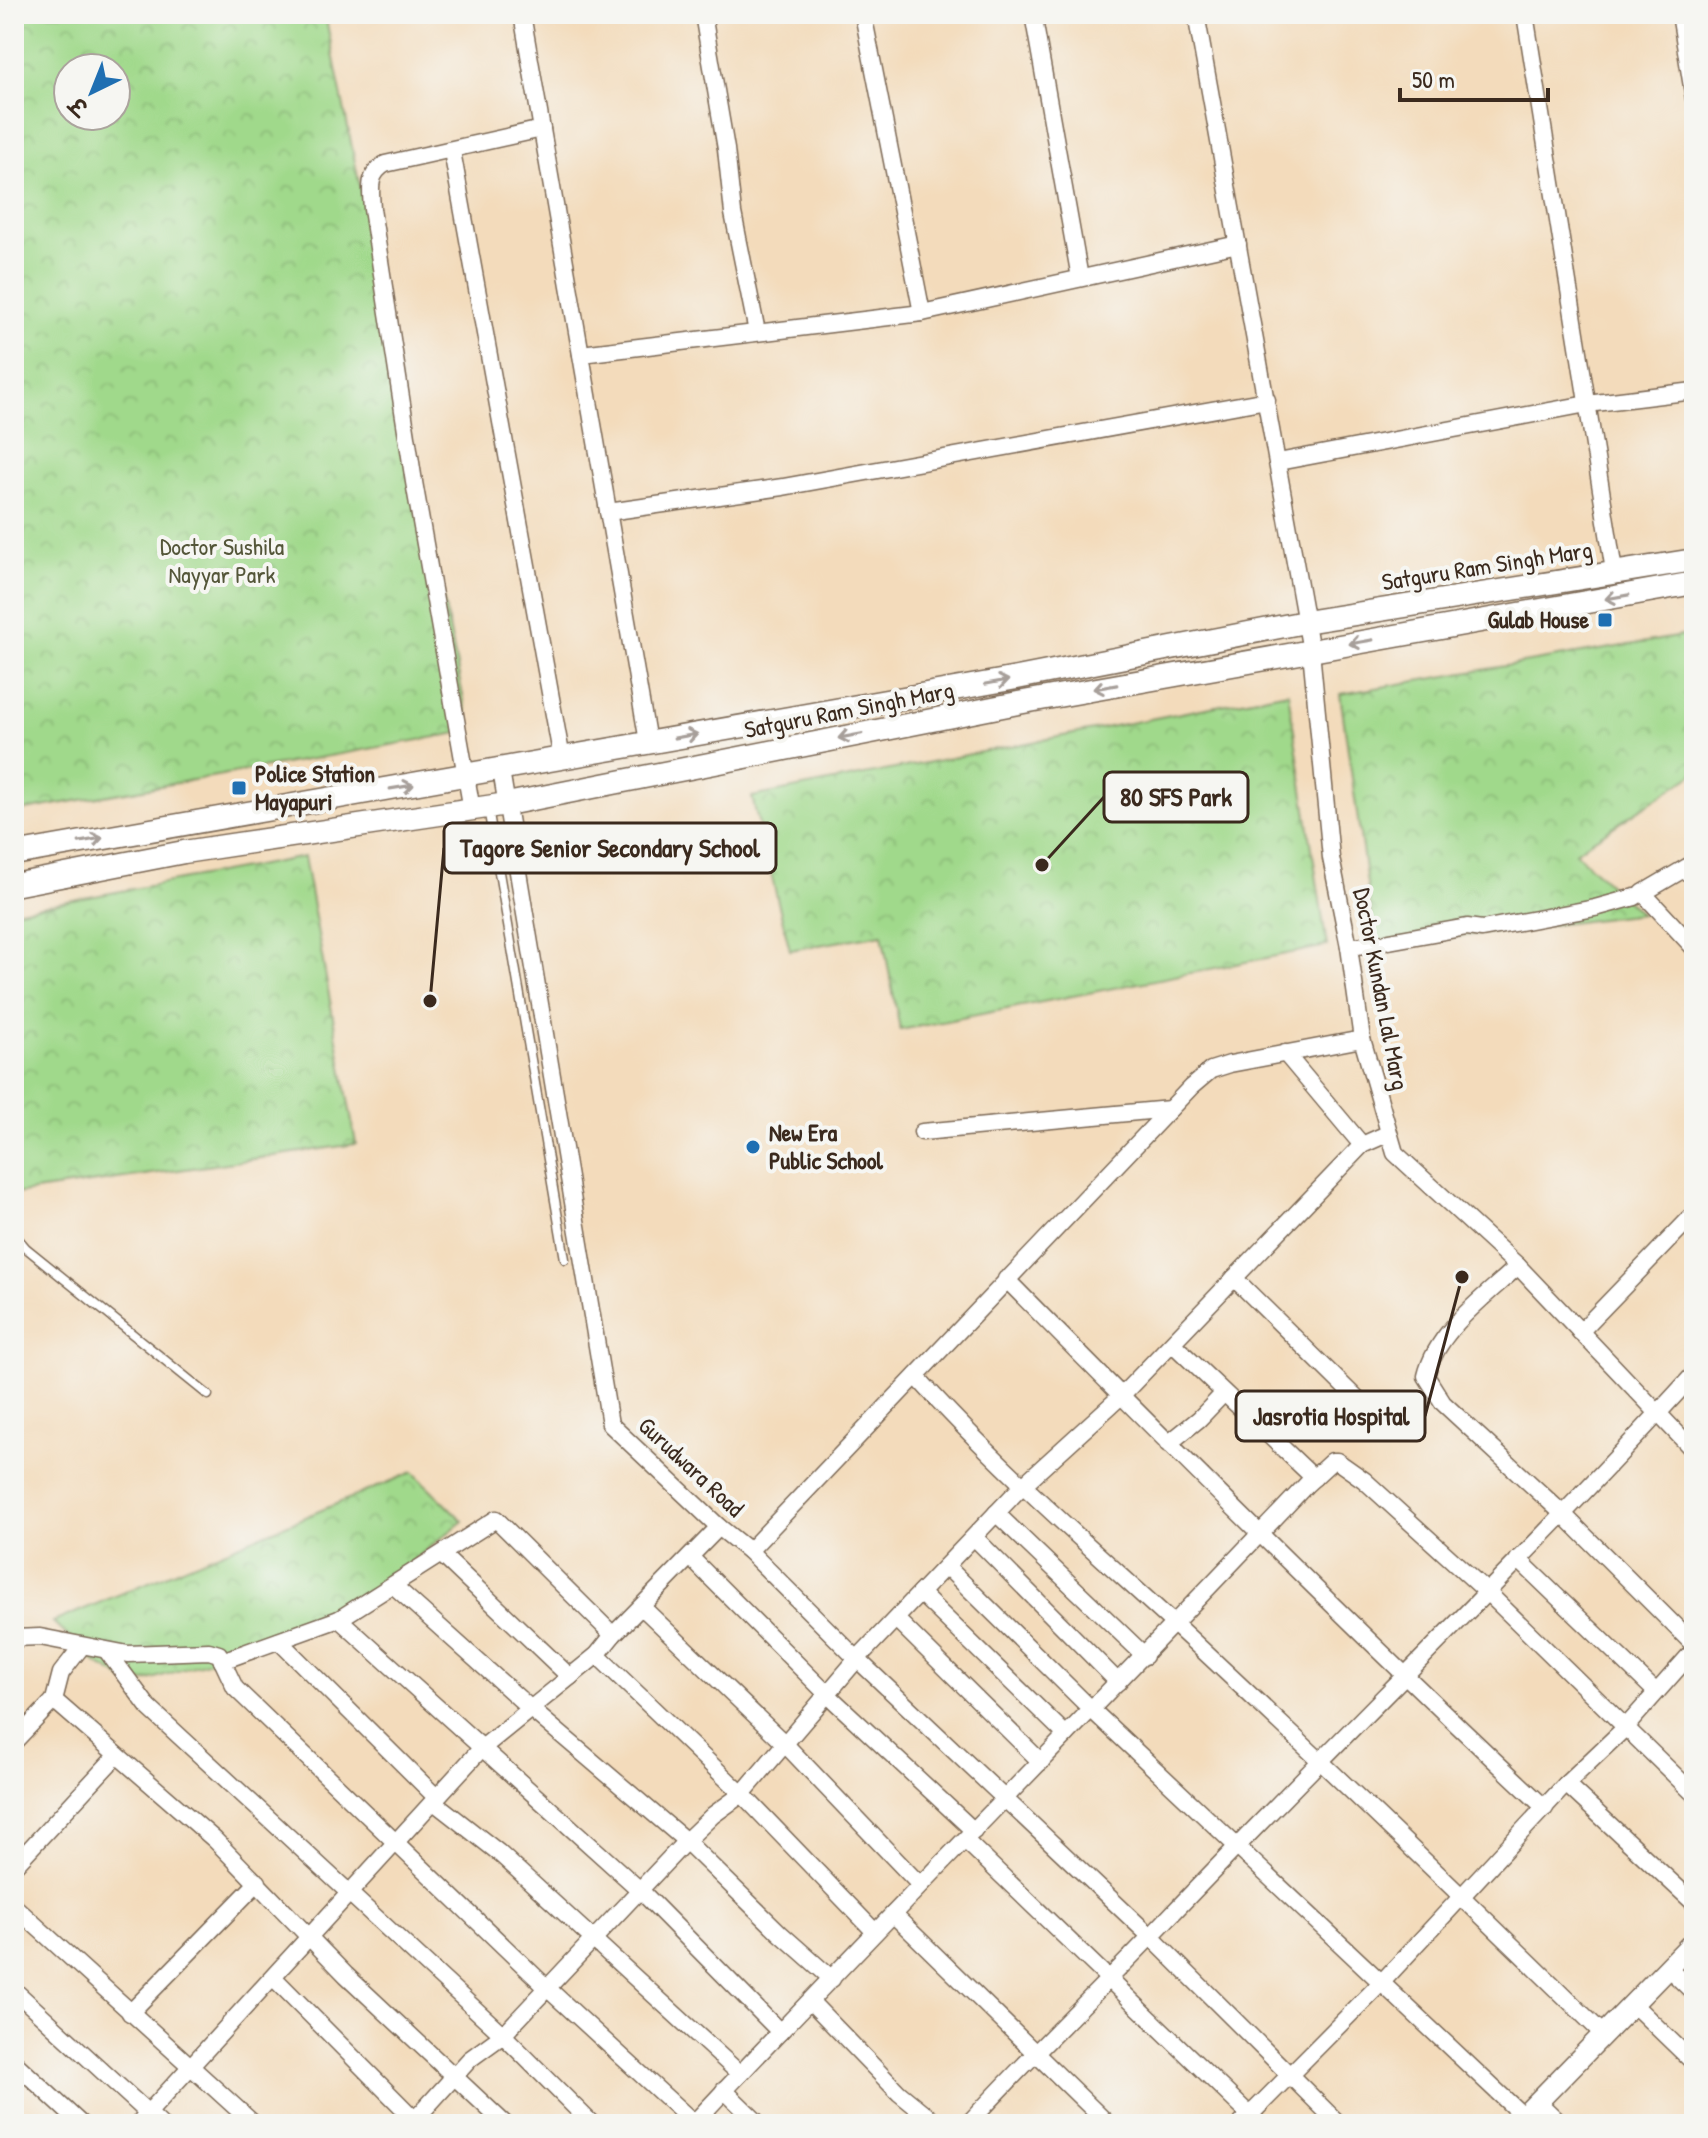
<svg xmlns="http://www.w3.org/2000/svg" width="1708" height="2138" font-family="'Patrick Hand','Playpen Sans Deva',sans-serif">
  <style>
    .park { fill: url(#park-crowns); stroke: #6e8254; stroke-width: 2; fill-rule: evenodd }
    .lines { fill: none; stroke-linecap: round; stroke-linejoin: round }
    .service-casing { stroke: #7b6855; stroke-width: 11 }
    .minor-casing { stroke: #7b6855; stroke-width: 19 }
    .tertiary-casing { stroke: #7b6855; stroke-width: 23 }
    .secondary-casing { stroke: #7b6855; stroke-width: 25 }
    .service { stroke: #fff; stroke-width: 8 }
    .minor { stroke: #fff; stroke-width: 16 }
    .tertiary { stroke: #fff; stroke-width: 20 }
    .secondary { stroke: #fff; stroke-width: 22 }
    .oneway { stroke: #a79f9a }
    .poi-dot { fill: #1f6fb2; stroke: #f6f6f2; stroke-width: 3 }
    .labels { text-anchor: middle; stroke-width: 8; stroke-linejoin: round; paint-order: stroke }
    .park-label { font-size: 24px; fill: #545639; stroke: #f6f6f2 }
    .street-label { font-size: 24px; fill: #3b2a1e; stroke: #f6f6f2 }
    .poi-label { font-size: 24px; font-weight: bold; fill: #3b2a1e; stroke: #f6f6f2; text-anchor: start }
    .leader { fill: none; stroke: #3b2a1e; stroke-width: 3 }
    .callout-dot { fill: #3b2a1e; stroke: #f6f6f2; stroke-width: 3 }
    .callout { fill: #f6f6f2; stroke: #3b2a1e; stroke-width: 3 }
    .callout-label { font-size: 26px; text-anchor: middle; font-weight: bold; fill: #3b2a1e }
  </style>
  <defs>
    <pattern id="park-crowns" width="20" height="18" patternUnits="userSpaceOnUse" patternTransform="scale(2)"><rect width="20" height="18" fill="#a0d98b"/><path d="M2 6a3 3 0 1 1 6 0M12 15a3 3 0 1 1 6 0" fill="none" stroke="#8bba78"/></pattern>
  </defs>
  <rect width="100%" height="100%" fill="#f6f6f2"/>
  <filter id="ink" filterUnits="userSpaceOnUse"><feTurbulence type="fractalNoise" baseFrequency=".0125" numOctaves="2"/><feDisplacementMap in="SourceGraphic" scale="16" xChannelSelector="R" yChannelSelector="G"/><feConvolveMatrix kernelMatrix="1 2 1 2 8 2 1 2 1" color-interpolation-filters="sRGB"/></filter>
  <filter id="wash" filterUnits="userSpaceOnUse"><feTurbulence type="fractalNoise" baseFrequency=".006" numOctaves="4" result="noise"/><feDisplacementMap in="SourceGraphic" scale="32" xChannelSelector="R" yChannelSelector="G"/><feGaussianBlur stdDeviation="1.8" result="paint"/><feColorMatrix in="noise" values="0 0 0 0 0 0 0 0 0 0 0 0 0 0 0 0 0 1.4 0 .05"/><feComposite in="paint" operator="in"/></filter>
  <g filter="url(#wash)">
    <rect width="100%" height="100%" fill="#f3dbbb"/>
    <g class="park">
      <path d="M 14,14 L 325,14 L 470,731 L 14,812 ZM 68,68 L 116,68 L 116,116 L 68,116 Z"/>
      <path d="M 1694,634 L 1694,774 L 1575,852 L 1641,914 L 1376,947 L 1340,694 Z"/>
      <path d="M 1288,692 L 1327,946 L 900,1030 L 882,934 L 790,950 L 752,797 Z"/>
      <path d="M 304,857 L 356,1144 L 14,1194 L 14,911 Z"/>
      <path d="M 413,1472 L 463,1521 L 335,1622 L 133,1685 L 96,1663 L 53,1622 Z"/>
    </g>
  </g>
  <g filter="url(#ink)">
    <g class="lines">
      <g class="service-casing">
        <g id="service">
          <path d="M 488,808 L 565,1259"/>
          <path d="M 14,1234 L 26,1248 L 208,1395"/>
        </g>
      </g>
      <g class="minor-casing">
        <g id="minor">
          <path d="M 522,14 L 648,742"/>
          <path d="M 703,14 L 726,149 L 733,213 L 757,332"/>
          <path d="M 863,14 L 922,313 L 1238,244"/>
          <path d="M 1033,14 L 1080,278"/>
          <path d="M 1196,14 L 1311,651 L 1331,858 L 1349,947 L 1362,1039 L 1395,1153 L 1518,1266 L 1694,1451"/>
          <path d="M 1525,14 L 1614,571"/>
          <path d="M 1680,14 L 1694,99"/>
          <path d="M 452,151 L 562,759"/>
          <path d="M 581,354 L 922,313"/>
          <path d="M 1278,462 L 1587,404 L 1694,391"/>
          <path d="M 608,512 L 783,487 L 1267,400"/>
          <path d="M 501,770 L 610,1424 L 719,1527 L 749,1551 L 857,1659 L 1150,1936 L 1339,2124"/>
          <path d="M 472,810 L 414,482 L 372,209 C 371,189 367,175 385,164 L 542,129"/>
          <path d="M 1694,863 L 1643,893 L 1694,948"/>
          <path d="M 1389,941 L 1467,927 L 1482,929 L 1595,908 L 1635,897"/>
          <path d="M 1349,947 L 1379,943"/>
          <path d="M 1285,1053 L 1362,1145"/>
          <path d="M 922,1132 L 1170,1109"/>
          <path d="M 1518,1266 C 1485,1297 1437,1330 1426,1376 L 1443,1403 L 1563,1514 L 1694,1645"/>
          <path d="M 1234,1278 L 1370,1412"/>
          <path d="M 1006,1279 C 1183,1459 1361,1636 1545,1808"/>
          <path d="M 1580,1332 L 1694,1214"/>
          <path d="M 1173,1344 L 1314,1478"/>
          <path d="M 916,1376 C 1002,1472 1101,1556 1196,1644 C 1333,1772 1468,1902 1602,2033"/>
          <path d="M 1168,1444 L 1199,1419 L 1224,1393"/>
          <path d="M 996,1513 L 1145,1656"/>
          <path d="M 974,1537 L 1118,1682"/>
          <path d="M 749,1551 L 1191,1087 L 1211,1070 L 1230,1064 L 1362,1039"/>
          <path d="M 442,1555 L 570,1677"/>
          <path d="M 690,1557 L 827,1694 L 974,1831"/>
          <path d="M 1518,1559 L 1655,1691"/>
          <path d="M 946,1566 L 1091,1709 L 1523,2116"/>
          <path d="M 393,1585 L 532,1710 L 686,1841 L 780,1933 L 832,1979"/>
          <path d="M 920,1593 L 1066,1735"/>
          <path d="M 642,1607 L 784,1743 L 920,1885"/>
          <path d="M 339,1619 L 641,1891 L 780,2032"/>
          <path d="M 896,1619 L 1041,1762"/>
          <path d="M 14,1638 L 40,1637 L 128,1654 L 209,1651 L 219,1654 L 235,1688 L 546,1987 L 694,2123"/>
          <path d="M 279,1641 L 437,1798"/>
          <path d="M 107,1651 L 149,1708 L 503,2035 L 592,2124"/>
          <path d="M 597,1655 L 742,1794 L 875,1932"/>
          <path d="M 222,1661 L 339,1619 L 496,1519 L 613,1635"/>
          <path d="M 54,1700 L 61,1673 L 82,1646"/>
          <path d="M 14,1742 L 54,1700 L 215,1840 L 346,1975 L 505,2124"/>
          <path d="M 1566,1784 L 1694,1903"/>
          <path d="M 434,1802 L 498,1852 L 740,2074"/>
          <path d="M 965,1840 L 1259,2124"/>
          <path d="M 14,1866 L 117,1755"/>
          <path d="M 14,1906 L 254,2124"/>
          <path d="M 893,1914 L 1108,2124"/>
          <path d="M 1668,1968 L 1694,1993"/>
          <path d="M 274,1978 L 419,2124"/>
          <path d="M 14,1990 L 160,2124"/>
          <path d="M 811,2002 L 899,2093 L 937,2124"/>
          <path d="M 1633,2004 L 1694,2063"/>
          <path d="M 130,2013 L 258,1882"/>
          <path d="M 14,2062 L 81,2124"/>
          <path d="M 724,2090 L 759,2124"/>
          <path d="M 1537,2101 L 1561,2124"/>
          <path d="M 138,2124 L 481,1749 L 597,1655 L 613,1635 L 719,1527"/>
          <path d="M 411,2124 L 470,2059 L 503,2035 L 686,1841 L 713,1815 L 742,1794 L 857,1659 L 1023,1485 L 1121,1396 L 1362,1145 L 1387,1134"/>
          <path d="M 693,2124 C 895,1908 1104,1699 1307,1484 L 1332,1461 L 1337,1461 L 1364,1480 L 1486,1591 L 1694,1794"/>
          <path d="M 968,2124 C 1034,2052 1104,1986 1171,1915 C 1344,1733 1525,1560 1694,1374"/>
          <path d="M 1241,2124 L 1382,1982 L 1566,1784 L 1625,1728 L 1694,1650"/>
        </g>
      </g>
      <g class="tertiary-casing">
        <path id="tertiary" d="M 1516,2124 L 1694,1941"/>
      </g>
      <g class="secondary-casing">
        <g id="secondary">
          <path d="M 14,854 L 1017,678 L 1305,622 L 1694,560"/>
          <path d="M 14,885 L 184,852 L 507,804 L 1018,703 L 1694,583"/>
        </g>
      </g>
      <use href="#service" class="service"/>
      <use href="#minor" class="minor"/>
      <use href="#tertiary" class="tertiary"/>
      <use href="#secondary" class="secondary"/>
    </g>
    <defs><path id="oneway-shaft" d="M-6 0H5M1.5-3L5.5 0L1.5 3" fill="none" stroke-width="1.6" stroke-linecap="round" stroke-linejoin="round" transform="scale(2)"/></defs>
    <g class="oneway">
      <use href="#oneway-shaft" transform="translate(1617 597) rotate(170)"/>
      <use href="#oneway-shaft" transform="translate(1361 642) rotate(170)"/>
      <use href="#oneway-shaft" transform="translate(997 682) rotate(-10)"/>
      <use href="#oneway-shaft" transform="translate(1105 687) rotate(170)"/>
      <use href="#oneway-shaft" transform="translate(686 736) rotate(-10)"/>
      <use href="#oneway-shaft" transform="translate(850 736) rotate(169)"/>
      <use href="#oneway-shaft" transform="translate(402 787) rotate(-9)"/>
      <use href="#oneway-shaft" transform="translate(91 840) rotate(-10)"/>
    </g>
  </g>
  <g class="poi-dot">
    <rect x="1597" y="612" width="16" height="16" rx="4"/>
    <rect x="231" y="780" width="16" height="16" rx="4"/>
    <circle cx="753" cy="1147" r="8"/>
  </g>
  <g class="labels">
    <g class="park-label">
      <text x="222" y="555">Doctor Sushila<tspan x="222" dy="28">Nayyar Park</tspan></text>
    </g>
    <g class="street-label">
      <text transform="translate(1487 566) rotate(-9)" y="8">Satguru Ram Singh Marg</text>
      <text transform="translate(849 710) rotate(-11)" y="8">Satguru Ram Singh Marg</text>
      <text transform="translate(1381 989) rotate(79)" y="8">Doctor Kundan Lal Marg</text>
      <text transform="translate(691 1467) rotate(43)" y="8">Gurudwara Road</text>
    </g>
    <g class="poi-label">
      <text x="1589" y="628" text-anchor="end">Gulab House</text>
      <text x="255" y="782">Police Station<tspan x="255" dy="28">Mayapuri</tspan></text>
      <text x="769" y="1141">New Era<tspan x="769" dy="28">Public School</tspan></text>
    </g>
  </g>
  <path class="leader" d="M1042 865L1104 797M430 1001L444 848M1462 1277L1425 1416"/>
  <g class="callout-dot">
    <circle cx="1042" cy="865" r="8"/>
    <circle cx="430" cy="1001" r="8"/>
    <circle cx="1462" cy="1277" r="8"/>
  </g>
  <g class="callout">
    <rect x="1104" y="772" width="144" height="50" rx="8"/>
    <rect x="444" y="823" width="332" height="50" rx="8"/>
    <rect x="1236" y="1391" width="189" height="50" rx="8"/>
  </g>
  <g class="callout-label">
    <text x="1176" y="806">80 SFS Park</text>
    <text x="610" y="857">Tagore Senior Secondary School</text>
    <text x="1331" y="1425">Jasrotia Hospital</text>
  </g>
  <rect width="1708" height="2138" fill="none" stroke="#f6f6f2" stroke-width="48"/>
  <g transform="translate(92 92) rotate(223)"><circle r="38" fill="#f6f6f2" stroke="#aba49d" stroke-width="2"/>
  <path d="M0-6L14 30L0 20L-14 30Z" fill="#1f6fb2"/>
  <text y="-12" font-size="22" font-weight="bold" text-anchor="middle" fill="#3b2a1e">उ</text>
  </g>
  <path d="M1400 88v12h148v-12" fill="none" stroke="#3b2a1e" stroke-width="4"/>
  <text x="1412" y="88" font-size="24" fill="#3b2a1e" stroke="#f6f6f2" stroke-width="6" paint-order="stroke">50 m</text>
</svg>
